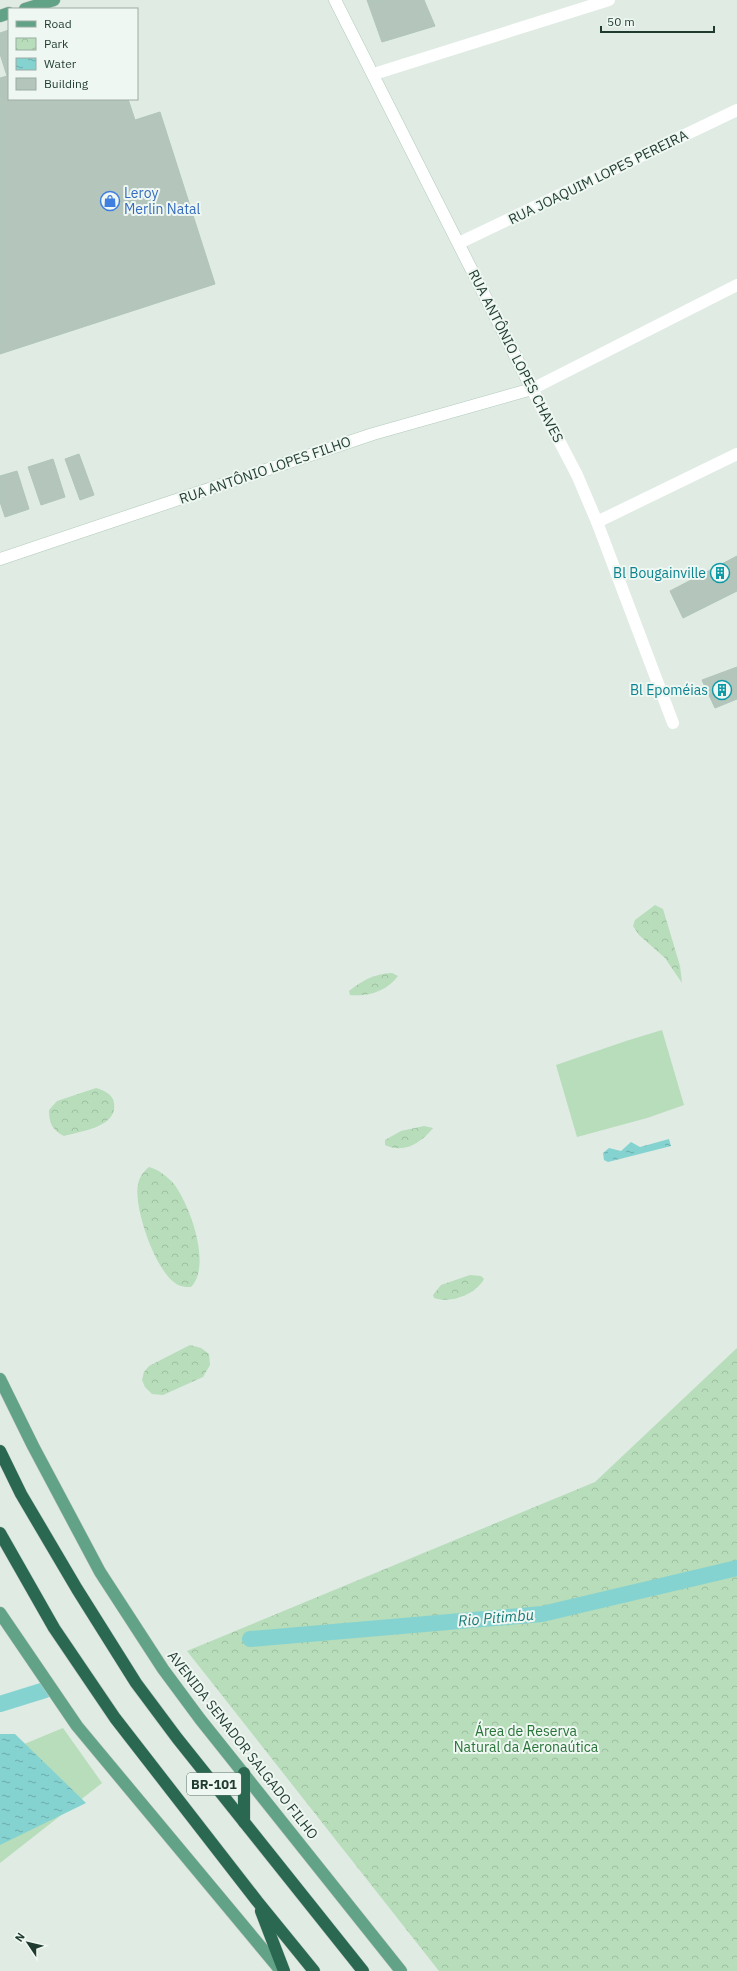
<svg xmlns="http://www.w3.org/2000/svg" width="737" height="1971" font-family="'IBM Plex Sans',sans-serif">
  <style>
    .grass { fill: #b7ddba }
    .park { fill: url(#park-crowns) }
    .water { fill: url(#water-ripples) }
    .lines { fill: none; stroke-linecap: round; stroke-linejoin: round }
    .canal { stroke: #84d3d1; stroke-width: 16 }
    .building { fill: #b4c6bc; stroke: #b1c5b9 }
    .secondary-casing { stroke: #b2cbbd; stroke-width: 13 }
    .primary-casing { stroke: #c0c8c5; stroke-width: 13 }
    .highway-casing { stroke: #c0c8c5; stroke-width: 13 }
    .street { stroke: #fff; stroke-width: 12 }
    .secondary { stroke: #fff; stroke-width: 12 }
    .primary { stroke: #62a286; stroke-width: 12 }
    .highway { stroke: #2a6851; stroke-width: 12 }
    .labels { text-anchor: middle; stroke-width: 4; stroke-linejoin: round; paint-order: stroke }
    .shield { fill: #eff7f2; stroke: #5d736a; stroke-width: 1 }
    .shield-label { font-size: 13px; font-weight: bold; fill: #1f3b2f }
    .street-label { font-size: 14px; fill: #1f3b2f; stroke: #eff7f2 }
    .shop-label { font-size: 14px; fill: #366cbe; stroke: #eff7f2; text-anchor: start }
    .culture-label { font-size: 14px; fill: #0d838f; stroke: #eff7f2; text-anchor: end }
    .park-label { font-size: 14px; fill: #287338; stroke: #eff7f2 }
    .water-label { font-size: 15px; font-style: italic; fill: #187978; stroke: #eff7f2 }
  </style>
  <defs>
    <pattern id="park-crowns" width="20" height="18" patternUnits="userSpaceOnUse"><rect width="20" height="18" fill="#b7ddba"/><path d="M2 6a3 3 0 1 1 6 0M12 15a3 3 0 1 1 6 0" fill="none" stroke="#9dbfa0"/></pattern>
    <pattern id="water-ripples" width="26" height="14" patternUnits="userSpaceOnUse"><rect width="26" height="14" fill="#84d3d1"/><path d="M2 4q2-2 4 0t4 0M15 11q2-2 4 0t4 0" fill="none" stroke="#6bacaa"/></pattern>
  </defs>
  <rect width="100%" height="100%" fill="#dfebe3"/>
  <g class="grass">
    <path d="M 662,1030 L 684,1105 L 647,1118 L 577,1137 L 556,1065 L 626,1041 Z"/>
    <path d="M 63,1728 L 102,1783 L 0,1863 L 0,1754 Z"/>
  </g>
  <g class="park">
    <path d="M 655,905 L 663,909 L 680,966 L 682,983 L 665,958 L 639,935 L 633,926 L 635,920 Z"/>
    <path d="M 392,973 L 398,976 C 387,991 368,997 350,995 L 349,991 C 363,980 374,974 392,973 Z"/>
    <path d="M 96,1088 C 103,1090 113,1094 114,1103 C 118,1127 81,1131 64,1136 C 52,1130 49,1123 49,1110 L 57,1101 Z"/>
    <path d="M 424,1126 L 433,1128 C 421,1143 404,1154 385,1145 L 385,1140 L 401,1131 Z"/>
    <path d="M 149,1167 C 159,1170 167,1176 174,1184 C 190,1205 212,1266 191,1287 C 188,1287 184,1287 181,1286 C 157,1279 133,1207 138,1184 C 140,1176 143,1172 149,1167 Z"/>
    <path d="M 470,1275 L 481,1276 L 484,1279 C 476,1294 451,1304 434,1298 L 433,1295 L 441,1285 Z"/>
    <path d="M 190,1345 L 201,1348 L 209,1354 L 210,1365 L 203,1377 L 163,1395 L 152,1394 L 145,1387 L 142,1380 L 144,1372 L 149,1366 Z"/>
    <path d="M 737,1348 L 737,1971 L 439,1971 L 187,1651 L 595,1482 Z"/>
  </g>
  <g class="water">
    <path d="M 669,1139 L 671,1146 L 608,1162 L 604,1160 L 603,1153 L 609,1148 L 621,1151 L 631,1142 L 640,1147 Z"/>
    <path d="M 0,1734 L 15,1734 L 86,1803 L 0,1845 Z"/>
  </g>
  <g class="lines">
    <g class="canal">
      <path d="M 250,1639 L 542,1614 L 737,1568"/>
      <path d="M 0,1704 L 45,1690"/>
    </g>
  </g>
  <g class="building">
    <path d="M 367,0 L 424,0 L 435,26 L 382,42 Z"/>
    <path d="M 9,30 L 9,99 L 128,99 L 135,120 L 160,112 L 215,284 L 0,354 L 0,78 L 7,76 L 0,54 L 0,33 Z"/>
    <path d="M 79,454 L 94,495 L 80,500 L 65,459 Z"/>
    <path d="M 53,459 L 65,497 L 41,505 L 28,467 Z"/>
    <path d="M 17,471 L 29,509 L 5,517 L 0,502 L 0,476 Z"/>
    <path d="M 737,556 L 737,591 L 683,618 L 670,591 Z"/>
    <path d="M 737,667 L 737,699 L 715,708 L 702,680 Z"/>
  </g>
  <g class="lines">
    <g class="secondary-casing">
      <path id="secondary" d="M 0,559 L 373,434 L 532,389 L 335,0"/>
    </g>
    <g class="primary-casing">
      <g id="primary">
        <path d="M 25,9 L 54,0"/>
        <path d="M 0,16 L 9,13"/>
        <path d="M 0,1379 L 33,1446 L 100,1572 L 163,1669 L 200,1719 L 401,1971"/>
        <path d="M 0,1613 L 77,1726 L 281,1971"/>
      </g>
    </g>
    <g class="highway-casing">
      <g id="highway">
        <path d="M 0,1451 L 21,1494 L 77,1589 L 136,1683 L 177,1738 L 363,1971"/>
        <path d="M 0,1533 L 54,1628 L 115,1718 L 257,1901 L 314,1971"/>
        <path d="M 244,1822 L 244,1773"/>
        <path d="M 261,1911 L 284,1971"/>
      </g>
    </g>
    <g class="street">
      <path d="M 374,74 L 609,0"/>
      <path d="M 459,243 L 737,110"/>
      <path d="M 597,522 L 737,454"/>
      <path d="M 673,723 L 597,522 L 577,475 L 532,389 L 737,285"/>
    </g>
    <use href="#secondary" class="secondary"/>
    <use href="#primary" class="primary"/>
    <use href="#highway" class="highway"/>
  </g>
  <defs>
    <g id="shop-ring" transform="scale(1)"><circle r="9.5" fill="#eff7f2" stroke="#3f7fe0" stroke-width="1.5"/><path d="M-5-2.5h2.3a2.7 3.5 0 0 1 5.4 0H5L5.5 6h-11ZM-1.5-2.5h3a1.5 2.3 0 0 0-3 0Z" fill="#3f7fe0"/></g>
    <g id="building-ring" transform="scale(1)"><circle r="9.5" fill="#eff7f2" stroke="#0f9aa8" stroke-width="1.5"/><path d="M-4-6H4V6H1V3H-1V6H-4ZM-2.5-4.3h1.7v1.8h-1.7ZM.8-4.3h1.7v1.8H.8ZM-2.5-1h1.7V.8h-1.7ZM.8-1h1.7V.8H.8Z" fill="#0f9aa8"/></g>
  </defs>
  <g fill-rule="evenodd">
    <use href="#shop-ring" x="110" y="201"/>
    <use href="#building-ring" x="720" y="573"/>
    <use href="#building-ring" x="722" y="690"/>
  </g>
  <g class="labels">
    <rect class="shield" x="187" y="1773" width="54" height="22" rx="3"/>
    <g class="shield-label">
      <text x="214" y="1789">BR-101</text>
    </g>
    <g class="street-label">
      <text transform="translate(598 177) rotate(-26)" y="5">RUA JOAQUIM LOPES PEREIRA</text>
      <text transform="translate(516 356) rotate(63)" y="5">RUA ANTÔNIO LOPES CHAVES</text>
      <text transform="translate(265 470) rotate(-19)" y="5">RUA ANTÔNIO LOPES FILHO</text>
      <text transform="translate(243 1745) rotate(52)" y="5">AVENIDA SENADOR SALGADO FILHO</text>
    </g>
    <g class="shop-label">
      <text x="124" y="198">Leroy<tspan x="124" dy="16">Merlin Natal</tspan></text>
    </g>
    <g class="culture-label">
      <text x="706" y="578">Bl Bougainville</text>
      <text x="708" y="695">Bl Epoméias</text>
    </g>
    <g class="park-label">
      <text x="526" y="1736">Área de Reserva<tspan x="526" dy="16">Natural da Aeronaútica</tspan></text>
    </g>
    <g class="water-label">
      <text transform="translate(496 1618) rotate(-5)" y="5">Rio Pitimbu</text>
    </g>
  </g>
  <rect x="8" y="8" width="130" height="92" fill="#eff7f2" stroke="#9caca4"/>
  <rect x="16" y="21" width="20" height="6" fill="#62a286" stroke="#9caca4"/>
  <text x="44" y="28" font-size="12" fill="#1f3b2f">Road</text>
  <rect x="16" y="38" width="20" height="12" fill="url(#park-crowns)" stroke="#9caca4"/>
  <text x="44" y="48" font-size="12" fill="#1f3b2f">Park</text>
  <rect x="16" y="58" width="20" height="12" fill="url(#water-ripples)" stroke="#9caca4"/>
  <text x="44" y="68" font-size="12" fill="#1f3b2f">Water</text>
  <rect x="16" y="78" width="20" height="12" fill="#b4c6bc" stroke="#9caca4"/>
  <text x="44" y="88" font-size="12" fill="#1f3b2f">Building</text>
  <g transform="translate(28 1943) rotate(305)" stroke="#eff7f2" stroke-width="3" paint-order="stroke">
  <path d="M0-3L7 15L0 10L-7 15Z" fill="#1f3b2f"/>
  <text y="-6" font-size="11" font-weight="bold" text-anchor="middle" fill="#1f3b2f">N</text>
  </g>
  <path d="M601 26v6h113v-6" fill="none" stroke="#1f3b2f" stroke-width="2"/>
  <text x="607" y="26" font-size="12" fill="#1f3b2f" stroke="#eff7f2" stroke-width="3" paint-order="stroke">50 m</text>
</svg>
